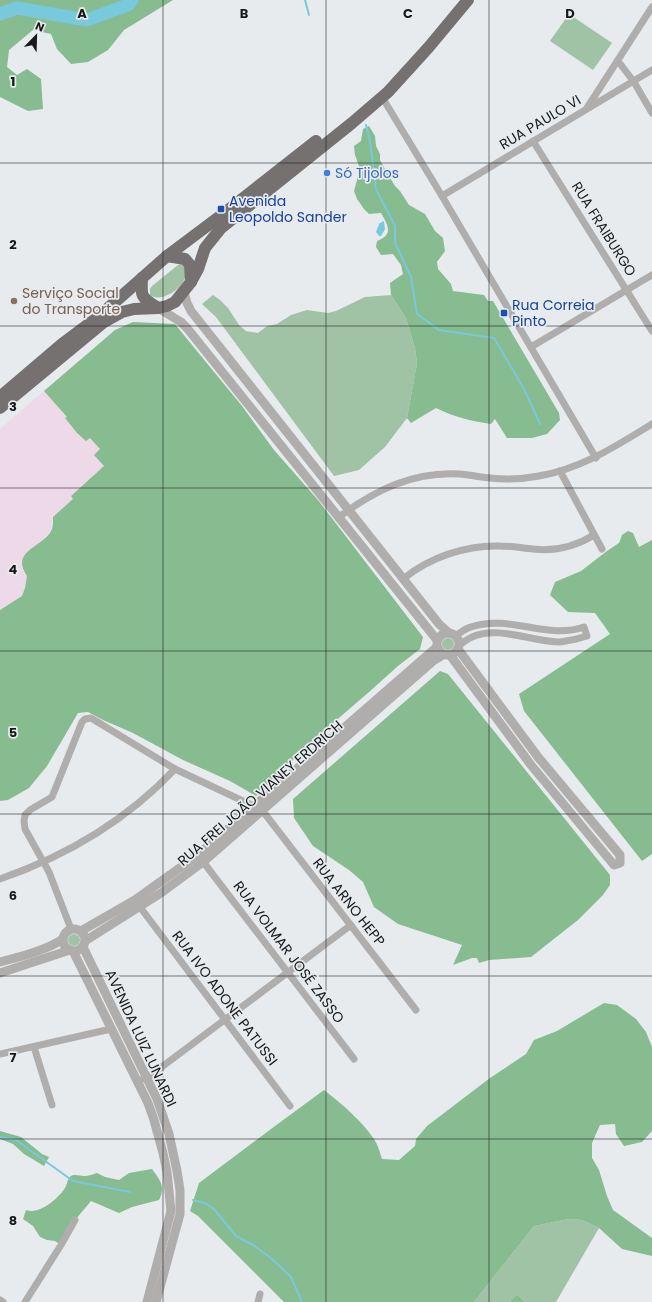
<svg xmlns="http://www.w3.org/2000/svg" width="652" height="1302" font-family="Poppins,sans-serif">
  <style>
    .industrial { fill: #eed9e8 }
    .green { fill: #a0c2a5 }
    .forest { fill: #87bb90 }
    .water { fill: #79c9dd }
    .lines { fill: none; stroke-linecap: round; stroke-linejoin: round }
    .stream { stroke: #79c9dd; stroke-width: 2 }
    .river { stroke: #79c9dd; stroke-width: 13 }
    .minor { stroke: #b0adad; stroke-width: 7 }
    .tertiary { stroke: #b0adad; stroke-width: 9 }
    .trunk { stroke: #767171; stroke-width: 12 }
    .grid { fill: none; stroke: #171819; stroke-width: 1; stroke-opacity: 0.55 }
    .shop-dot { fill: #3f7fe0; stroke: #e7ebee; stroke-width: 1.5 }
    .transit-dot { fill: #1a4fb4; stroke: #e7ebee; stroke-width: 1.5 }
    .education-dot { fill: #8d6e63; stroke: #e7ebee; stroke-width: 1.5 }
    .labels { text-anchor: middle; stroke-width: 3.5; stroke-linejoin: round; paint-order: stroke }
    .street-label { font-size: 14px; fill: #171819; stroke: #e7ebee }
    .shop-label { font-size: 14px; fill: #366cbe; stroke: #e7ebee; text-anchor: start }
    .transit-label { font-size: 14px; fill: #164399; stroke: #e7ebee; text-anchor: start }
    .education-label { font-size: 14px; fill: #785e54; stroke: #e7ebee; text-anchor: start }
    .grid-label { font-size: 13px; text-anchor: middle; font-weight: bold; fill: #171819; stroke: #e7ebee; stroke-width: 3.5; stroke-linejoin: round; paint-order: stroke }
  </style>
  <rect width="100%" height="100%" fill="#e7ebee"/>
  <path class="industrial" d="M 44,391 L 67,417 L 65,418 L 90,438 L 100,449 L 104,466 L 71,496 L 74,499 L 53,517 L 51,530 L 41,542 L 27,551 L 22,569 L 27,576 L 25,588 L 22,596 L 0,610 L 0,429 Z"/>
  <g class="green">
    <path d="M 569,14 L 612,43 L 593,70 L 550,41 Z"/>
    <path d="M 181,264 C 198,277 165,306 150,295 L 150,289 L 152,286 L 178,265 Z"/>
    <path d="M 213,295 L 220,300 L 228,308 L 239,325 L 246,331 L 258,333 L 267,326 L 277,324 L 291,315 L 307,310 L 328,313 L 336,311 L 365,297 L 391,295 L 406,318 L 415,348 L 417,363 L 407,418 L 385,447 L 359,470 L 334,476 L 216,317 L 202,304 Z"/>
    <circle cx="448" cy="644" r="6"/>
    <circle cx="74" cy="940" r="6"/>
    <path d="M 569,1219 L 582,1220 L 599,1228 L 556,1302 L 525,1302 L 517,1294 L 510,1302 L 474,1302 L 534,1226 Z"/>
  </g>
  <g class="forest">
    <path d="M 0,0 L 173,0 L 124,30 L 108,50 L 88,62 L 71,64 L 57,49 L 51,34 L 33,30 L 9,50 L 7,67 L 17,75 L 27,69 L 41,79 L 43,109 L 28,111 L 0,97 Z"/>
    <path d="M 369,126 L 375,136 L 376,146 L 380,154 L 380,160 L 386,171 L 395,186 L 400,191 L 409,205 L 425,214 L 435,231 L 443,238 L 445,251 L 437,262 L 438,269 L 451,284 L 453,291 L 484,295 L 488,301 L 493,301 L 559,413 L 560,420 L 547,434 L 532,438 L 507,438 L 495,419 L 491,424 C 470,421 455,417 436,408 L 411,423 L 407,418 L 417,363 L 415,348 L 406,318 L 391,295 L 390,283 L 403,274 L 401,265 L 393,254 L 381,255 L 376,247 L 377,241 C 394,235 388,225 381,213 L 369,214 L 364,209 L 357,199 L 354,191 L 360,169 L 355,155 L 354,146 L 361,141 L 363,129 Z"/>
    <path d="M 133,322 L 175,324 L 183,334 L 242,406 L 274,450 L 318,500 L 423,637 L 420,649 L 398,666 L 369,692 L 310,743 L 256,796 L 230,781 L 183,760 L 133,733 L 103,720 L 88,712 L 78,713 L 47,766 L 29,788 L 8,800 L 0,801 L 0,610 L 22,596 L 25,588 L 27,576 C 9,550 45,547 52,529 C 53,526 53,521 53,517 L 73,499 L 71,496 L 104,466 L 94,455 L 100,449 L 90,438 L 86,441 L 77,433 L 65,418 L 67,417 L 44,391 L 115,330 Z"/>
    <path d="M 628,531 L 633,533 L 639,547 L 652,540 L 652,854 L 642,861 L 524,711 L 519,694 L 610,634 L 595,613 L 568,612 L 550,595 L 555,582 L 581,571 L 607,551 L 619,543 L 622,535 Z"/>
    <path d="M 440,671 L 448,674 L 610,875 L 610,885 L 603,895 L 578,920 L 531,957 L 489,960 L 479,963 L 477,958 L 472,958 L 453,965 L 462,945 L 398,924 L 374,907 L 363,882 L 349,870 L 313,846 L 294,818 L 293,799 Z"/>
    <path d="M 604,1003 L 617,1005 L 636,1019 L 646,1032 L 652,1047 L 652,1131 L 642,1142 L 624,1146 L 616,1134 L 615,1124 L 600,1125 L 592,1143 L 592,1158 L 599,1170 L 607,1196 L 613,1210 L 652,1238 L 652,1256 L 622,1249 L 599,1228 L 582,1220 L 569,1219 L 534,1226 L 474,1302 L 284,1302 L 198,1216 L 190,1211 L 199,1183 L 271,1129 L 324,1090 C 343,1105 360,1119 374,1139 C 378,1145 380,1153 382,1159 L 399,1160 L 415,1146 L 416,1139 L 427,1126 L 490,1078 L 526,1054 L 534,1040 L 557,1031 Z"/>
    <path d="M 0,1131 L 21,1137 L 42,1154 L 49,1157 L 44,1166 L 24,1154 L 13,1144 L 0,1139 Z"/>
    <path d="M 152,1169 C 160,1180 166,1187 159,1200 L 132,1207 L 119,1213 L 91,1201 L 75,1220 L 61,1245 L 55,1241 L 47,1240 L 40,1237 L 33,1226 L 23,1219 L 26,1210 C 39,1215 58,1199 65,1188 C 67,1185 67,1180 70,1177 C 73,1173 80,1176 85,1176 C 89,1176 93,1174 97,1173 L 105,1177 L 119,1180 L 129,1173 Z"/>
    <path d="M 517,1294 L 525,1302 L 510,1302 Z"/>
  </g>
  <path class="water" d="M 383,221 L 384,222 L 385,229 L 381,236 L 379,236 L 376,232 L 379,224 Z"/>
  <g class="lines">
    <g class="stream">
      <path d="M 305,0 L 309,15"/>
      <path d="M 366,125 L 370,141 L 376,189 L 395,226 L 395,243 L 411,277 L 417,314 L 439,330 L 494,338 L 524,389 L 540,424"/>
      <path d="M 0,1137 L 16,1140 L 73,1181 L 130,1192"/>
      <path d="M 193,1200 L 205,1203 L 214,1209 L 236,1236 L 253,1245 L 271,1258 L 291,1277 L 302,1302"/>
    </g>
    <path class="river" d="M 0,14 L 17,8 L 87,20 L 128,5 L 132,0"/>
    <g class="minor">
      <path d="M 618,61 L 634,82 L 652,113"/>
      <path d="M 382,97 L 442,196 L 596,458"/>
      <path d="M 587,108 L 652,7"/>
      <path d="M 533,141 L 652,331"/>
      <path d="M 442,196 L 652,70"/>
      <path d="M 531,347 L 652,275"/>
      <path d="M 560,471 L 602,549"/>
      <path d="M 339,517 C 375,490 414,471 460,474 C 470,475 480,477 490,478 C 506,480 523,479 539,476 C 581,469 616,446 652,424"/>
      <path d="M 403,579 C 430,557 466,545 500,546 C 511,546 522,548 533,549 C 556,552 576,546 594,535"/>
      <path d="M 455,636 C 460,633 466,628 471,627 C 509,614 547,640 584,627 L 587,636 C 578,639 569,641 560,642 C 533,642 498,625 472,637 C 467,639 463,643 459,645"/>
      <path d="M 201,859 L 354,1059"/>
      <path d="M 0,879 C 66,856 127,820 175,769"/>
      <path d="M 140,907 L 290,1106"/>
      <path d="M 71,929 L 49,872 L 25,829 L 24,821 L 25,815 L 30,810 L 52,797 L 82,722 L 85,719 L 91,718 L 175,769 L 262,810 L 416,1010"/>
      <path d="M 34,1047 L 52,1105"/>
      <path d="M 0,1054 L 111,1029"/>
      <path d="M 143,1079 L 147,1078 L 351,925"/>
      <path d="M 0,1300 L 3,1302"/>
      <path d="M 25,1302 L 61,1245 L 75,1220"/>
      <path d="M 258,1302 L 260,1294"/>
    </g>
    <g class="tertiary">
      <path d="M 184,292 L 187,303 L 191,311 L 439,624 L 449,633"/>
      <path d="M 158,308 L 181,322 L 187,328 L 437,640"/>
      <circle cx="448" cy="644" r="11"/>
      <path d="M 450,655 L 531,765 L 614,865 L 620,863 L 620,855 L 538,757 L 458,649"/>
      <circle cx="74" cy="940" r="11"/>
      <path d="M 81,931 L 135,900 L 198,855 L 437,647"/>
      <path d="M 85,941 L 161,893 L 203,862 L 433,661 L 443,655"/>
      <path d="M 83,947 L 157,1099 L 169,1134 L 177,1171 L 180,1190 L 180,1214 L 156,1302"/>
      <path d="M 73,951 L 148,1103 L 154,1120 L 163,1153 L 167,1172 L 171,1211 L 147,1302"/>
      <path d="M 0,962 C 19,957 47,950 63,939"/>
      <path d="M 0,973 L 70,950"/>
    </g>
    <g class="trunk">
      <path d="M 167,256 L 185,259 L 190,265 L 191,282"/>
      <path d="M 142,278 C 141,298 141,297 158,308"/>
      <path d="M 0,397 L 62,344 L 98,317 L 167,256 L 223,214 L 316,141"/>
      <path d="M 0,408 L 104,322 L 122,312 L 134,309 L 158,308 L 167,306 L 175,302 L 191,282 L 198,269 L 205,248 L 221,228 L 352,123 L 388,92 L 428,48 L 468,0"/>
    </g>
  </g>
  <path class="grid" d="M 163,0 L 163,1302M 326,0 L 326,1302M 489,0 L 489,1302M 0,163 L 652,163M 0,326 L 652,326M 0,488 L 652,488M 0,651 L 652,651M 0,814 L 652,814M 0,976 L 652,976M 0,1139 L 652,1139"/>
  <circle class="shop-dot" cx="327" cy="173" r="4"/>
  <g class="transit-dot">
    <rect x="217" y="205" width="8" height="8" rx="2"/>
    <rect x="500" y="309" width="8" height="8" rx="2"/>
  </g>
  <circle class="education-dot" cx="14" cy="301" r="4"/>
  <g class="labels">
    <g class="street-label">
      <text transform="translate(540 122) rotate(-31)" y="5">RUA PAULO VI</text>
      <text transform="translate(604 229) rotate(58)" y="5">RUA FRAIBURGO</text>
      <text transform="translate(260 793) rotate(-41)" y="5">RUA FREI JOÃO VIANEY ERDRICH</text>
      <text transform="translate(349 902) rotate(52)" y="5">RUA ARNO HEPP</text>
      <text transform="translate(289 952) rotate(53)" y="5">RUA VOLMAR JOSÉ ZASSO</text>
      <text transform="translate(225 998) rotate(53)" y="5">RUA IVO ADONE PATUSSI</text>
      <text transform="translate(141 1038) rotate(65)" y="5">AVENIDA LUIZ LUNARDI</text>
    </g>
    <g class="shop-label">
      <text x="335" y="178">Só Tijolos</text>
    </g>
    <g class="transit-label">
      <text x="229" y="206">Avenida<tspan x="229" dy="16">Leopoldo Sander</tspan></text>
      <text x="512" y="310">Rua Correia<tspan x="512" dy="16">Pinto</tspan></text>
    </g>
    <g class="education-label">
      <text x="22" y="298">Serviço Social<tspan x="22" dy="16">do Transporte</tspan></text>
    </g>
  </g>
  <g class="grid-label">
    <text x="82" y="18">A</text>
    <text x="244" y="18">B</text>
    <text x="408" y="18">C</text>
    <text x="570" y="18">D</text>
    <text x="13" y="86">1</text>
    <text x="13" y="249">2</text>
    <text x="13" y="411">3</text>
    <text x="13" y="574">4</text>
    <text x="13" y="737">5</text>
    <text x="13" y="900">6</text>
    <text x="13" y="1062">7</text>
    <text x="13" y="1225">8</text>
  </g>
  <g transform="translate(36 36) rotate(23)" stroke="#e7ebee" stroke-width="3" paint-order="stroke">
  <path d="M0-3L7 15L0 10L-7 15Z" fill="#171819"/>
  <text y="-6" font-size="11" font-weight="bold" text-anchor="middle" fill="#171819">N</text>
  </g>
</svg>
